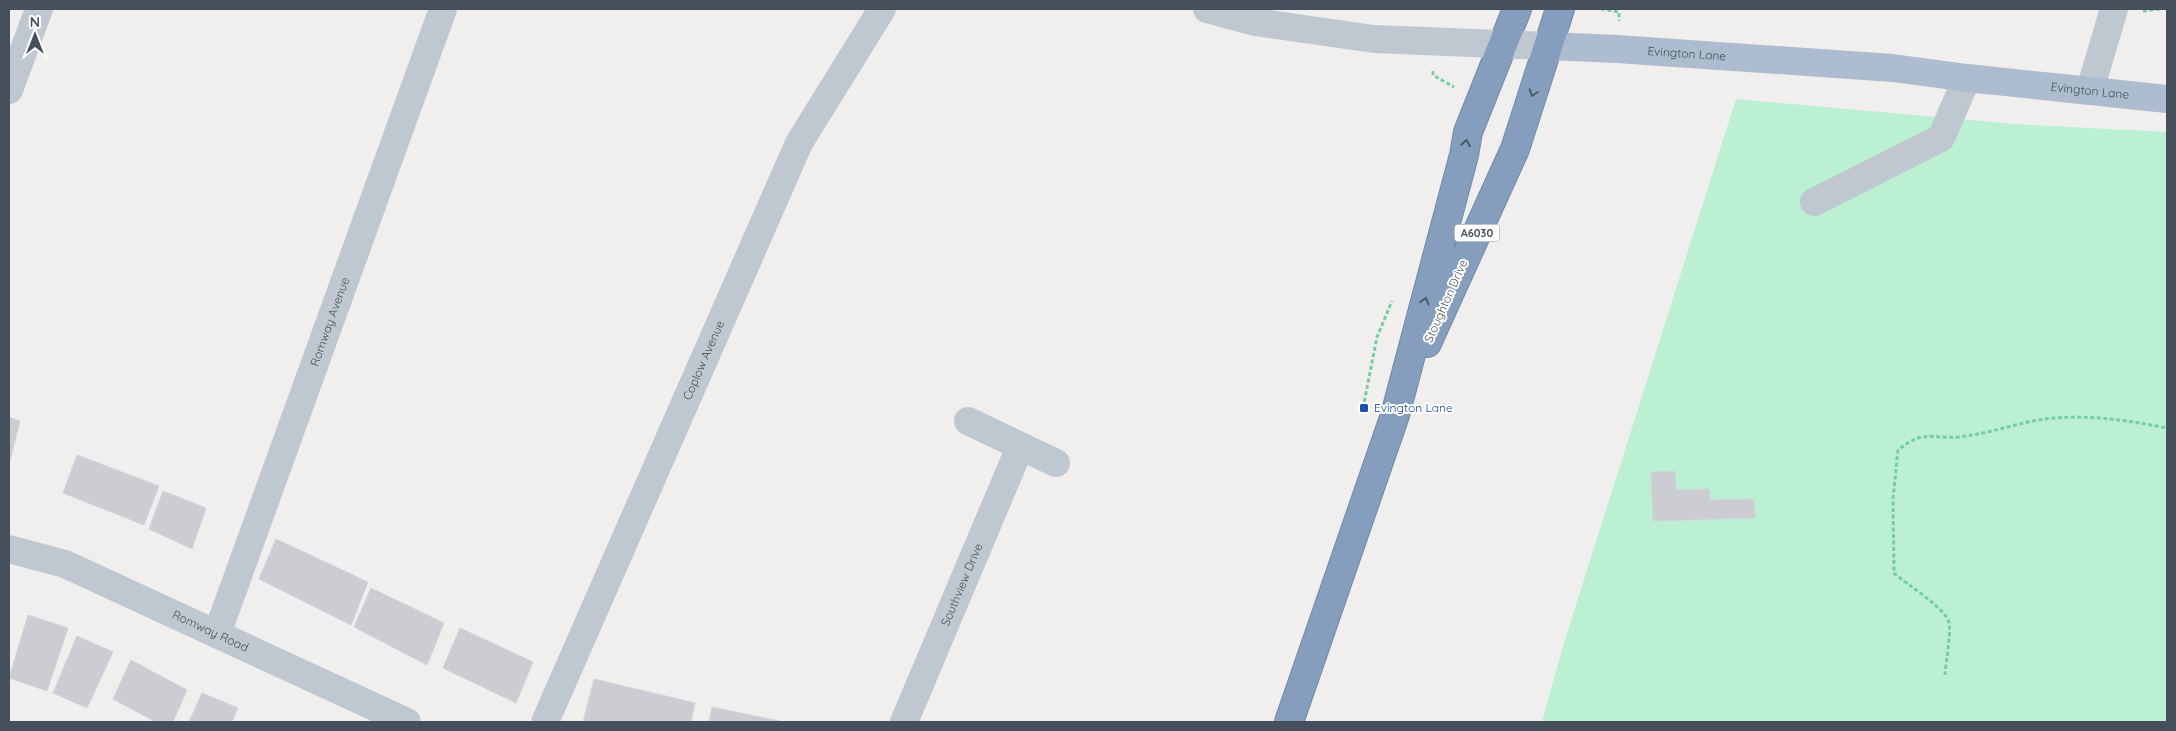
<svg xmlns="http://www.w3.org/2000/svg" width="2176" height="731" font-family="Quicksand,sans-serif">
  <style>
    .green { fill: #bcf0d3 }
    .building { fill: #cbcdd3; stroke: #d2d4da }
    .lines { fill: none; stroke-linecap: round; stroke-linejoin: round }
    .highway-casing { stroke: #7089aa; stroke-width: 30 }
    .path { stroke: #73cea6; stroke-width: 3; stroke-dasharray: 4 2.5; stroke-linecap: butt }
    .minor { stroke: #bfc8d1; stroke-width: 28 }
    .major { stroke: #adbcce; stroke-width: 28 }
    .highway { stroke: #859ebe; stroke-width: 28 }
    .oneway { stroke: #4c5866 }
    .transit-dot { fill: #1a4fb4; stroke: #fff; stroke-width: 2 }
    .labels { text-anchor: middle; stroke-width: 4; stroke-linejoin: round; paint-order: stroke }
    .shield { fill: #fff; stroke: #7e848d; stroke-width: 1 }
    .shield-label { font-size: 11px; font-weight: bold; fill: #46505c }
    .street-label { font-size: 12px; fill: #46505c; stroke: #fff }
    .transit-label { font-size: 12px; fill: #164399; stroke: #fff; text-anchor: start }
  </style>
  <rect width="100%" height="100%" fill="#f1eeee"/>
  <path class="green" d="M 1736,99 L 2015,124 L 2167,132 L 2167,722 L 1542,722 L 1563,646 Z"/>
  <g class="building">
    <path d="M 9,417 L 20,421 L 9,465 Z"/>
    <path d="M 77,455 L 159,486 L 144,525 L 63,493 Z"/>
    <path d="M 1675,471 L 1676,490 L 1709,489 L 1710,500 L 1754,499 L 1755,518 L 1653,521 L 1651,472 Z"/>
    <path d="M 163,491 L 206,508 L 192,549 L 149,529 Z"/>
    <path d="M 276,539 L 368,582 L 351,625 L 259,579 Z"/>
    <path d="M 371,588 L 444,623 L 427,665 L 354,627 Z"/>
    <path d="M 28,615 L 68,628 L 47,691 L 9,678 Z"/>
    <path d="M 460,628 L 533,662 L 516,703 L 443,668 Z"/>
    <path d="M 77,636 L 113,652 L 87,708 L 53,693 Z"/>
    <path d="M 131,660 L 187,690 L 173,722 L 156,722 L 113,699 Z"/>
    <path d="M 594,679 L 695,703 L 691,722 L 583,722 Z"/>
    <path d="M 202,693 L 238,708 L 232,722 L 189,722 Z"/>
    <path d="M 712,707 L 784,722 L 709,722 Z"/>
  </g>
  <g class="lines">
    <g class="highway-casing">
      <g id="highway">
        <path d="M 1427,343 L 1515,149 L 1560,9"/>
        <path d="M 1289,722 L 1395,415 L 1464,155 L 1468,132 L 1517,9"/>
      </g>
    </g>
    <g class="path">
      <path d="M 1601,9 L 1619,12 L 1619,21"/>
      <path d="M 2143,11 L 2160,9"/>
      <path d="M 1433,71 L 1433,75 L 1454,87"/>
      <path d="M 1363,408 L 1377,337 L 1392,301"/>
      <path d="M 1945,675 C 1946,660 1951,637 1949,623 C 1947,609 1906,584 1894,573 L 1893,499 L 1898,450 C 1925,429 1929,439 1959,437 C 1988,434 2016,423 2045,419 C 2087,414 2126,420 2167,428"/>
    </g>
    <g class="minor">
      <path d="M 1207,9 L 1255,22 L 1374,39 L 1548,46"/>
      <path d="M 9,90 L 39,9"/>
      <path d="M 2090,90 L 2114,9"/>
      <path d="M 1814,202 L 1941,138 L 1967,78"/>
      <path d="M 968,421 L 1056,463"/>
      <path id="s1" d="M 9,549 L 65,564 L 407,722"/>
      <path id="s2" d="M 217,634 L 443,9"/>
      <path id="s3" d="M 545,722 L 799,143 L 882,9"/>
      <path id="s4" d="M 904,722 L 1020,447"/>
    </g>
    <path class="major" id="s5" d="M 1548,46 L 1617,49 L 1893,68 L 1967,78 L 2167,99"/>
    <use href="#highway" class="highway"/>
  </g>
  <defs><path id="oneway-chevron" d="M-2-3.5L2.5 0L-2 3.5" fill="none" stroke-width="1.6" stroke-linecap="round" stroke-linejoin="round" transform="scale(1.25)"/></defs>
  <g class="oneway">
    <use href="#oneway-chevron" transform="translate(1533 93) rotate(108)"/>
    <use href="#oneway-chevron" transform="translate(1466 143) rotate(-80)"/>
    <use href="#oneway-chevron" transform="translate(1425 301) rotate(-75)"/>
  </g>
  <rect class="transit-dot" x="1359" y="403" width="10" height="10" rx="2.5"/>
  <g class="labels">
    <rect class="shield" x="1454.5" y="224.5" width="45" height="17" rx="4"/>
    <g class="shield-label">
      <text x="1477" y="237">A6030</text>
    </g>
    <g class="street-label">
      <text dy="4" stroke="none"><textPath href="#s5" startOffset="139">Evington Lane</textPath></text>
      <text dy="4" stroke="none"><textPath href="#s5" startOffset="544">Evington Lane</textPath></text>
      <text transform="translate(1446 301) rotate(-66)" y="4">Stoughton Drive</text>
      <text dy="4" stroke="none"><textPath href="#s2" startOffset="332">Romway Avenue</textPath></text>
      <text dy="4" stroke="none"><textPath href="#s3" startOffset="395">Coplow Avenue</textPath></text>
      <text dy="4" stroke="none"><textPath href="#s4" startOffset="149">Southview Drive</textPath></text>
      <text dy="4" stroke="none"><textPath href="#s1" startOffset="218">Romway Road</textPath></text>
    </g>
    <g class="transit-label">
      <text x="1374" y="412">Evington Lane</text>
    </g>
  </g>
  <rect width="2176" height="731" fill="none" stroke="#46505c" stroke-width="20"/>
  <g transform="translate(35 35)" stroke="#ffffff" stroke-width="4" paint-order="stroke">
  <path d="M0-4L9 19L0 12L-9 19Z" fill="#46505c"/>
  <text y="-8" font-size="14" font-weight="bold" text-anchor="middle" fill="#46505c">N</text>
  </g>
</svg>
